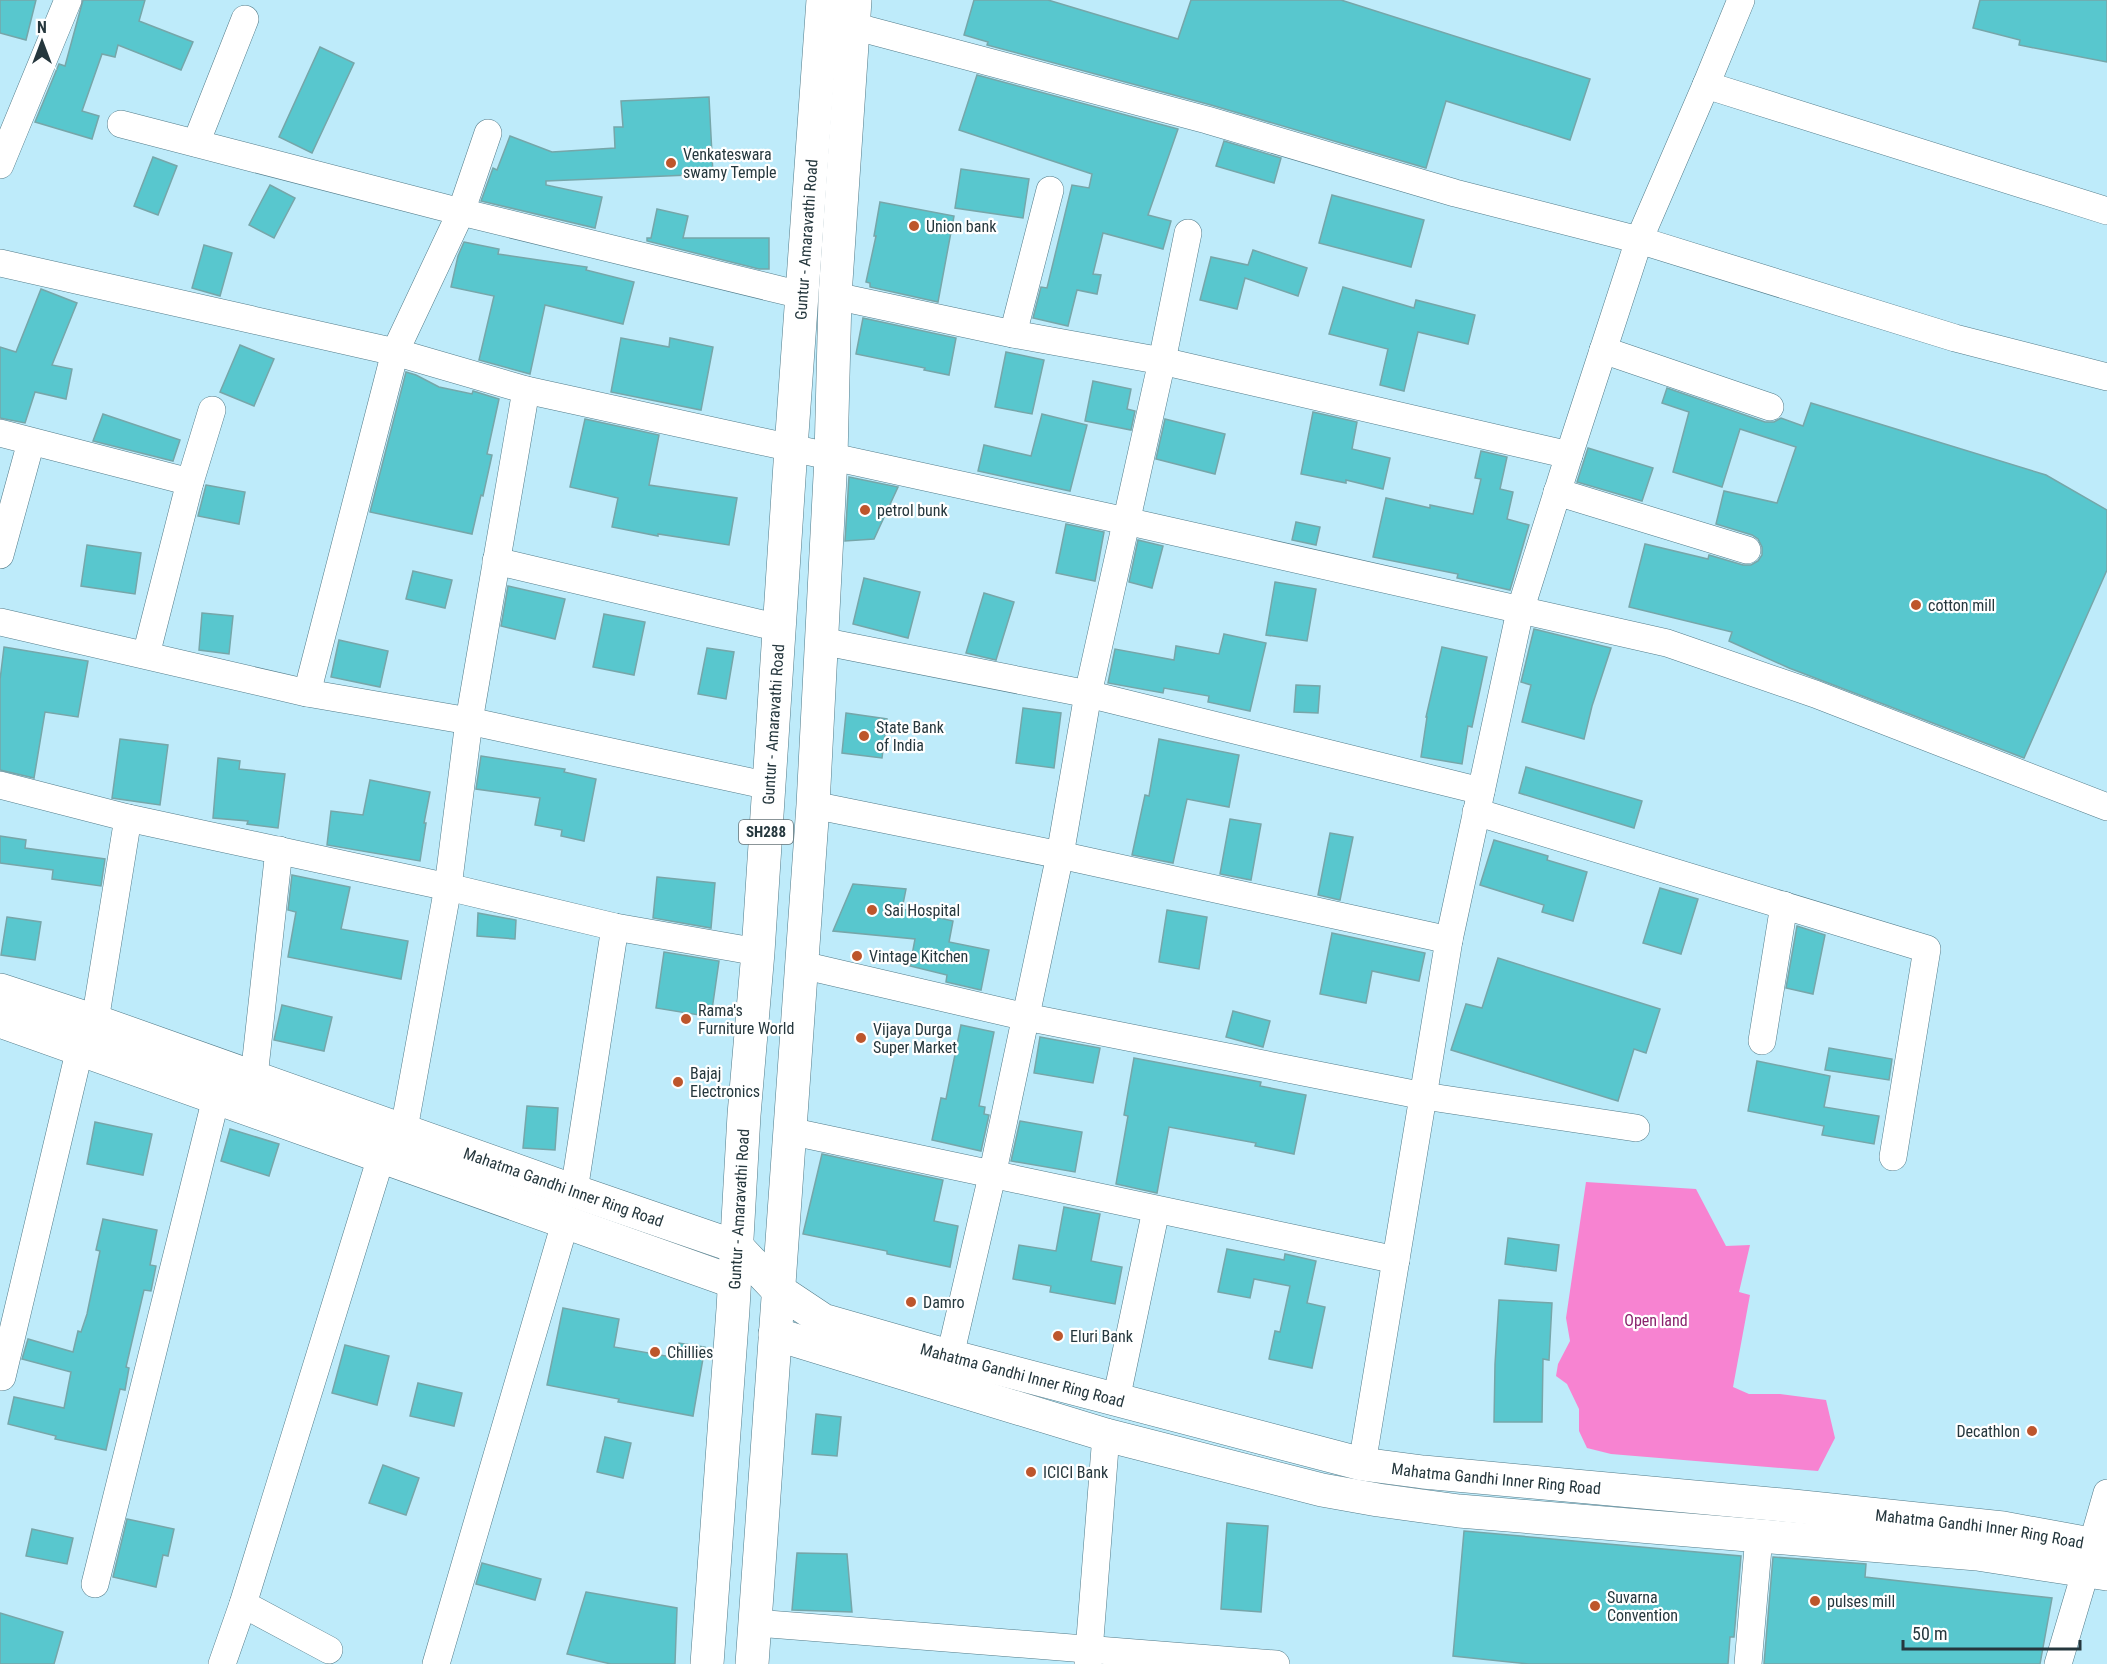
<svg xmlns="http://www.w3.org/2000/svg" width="2107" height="1664" font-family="'Roboto Condensed',sans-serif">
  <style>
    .forest { fill: #f783d1 }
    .building { fill: #58c7ce; stroke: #76a6a9; stroke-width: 1.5 }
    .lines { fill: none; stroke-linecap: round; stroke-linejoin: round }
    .street-casing { stroke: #527b89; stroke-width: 28 }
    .primary-casing { stroke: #527b89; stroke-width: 34 }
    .street { stroke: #fff; stroke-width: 27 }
    .primary { stroke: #fff; stroke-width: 33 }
    .poi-dot { fill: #bd562c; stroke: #fff; stroke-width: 2 }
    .labels { text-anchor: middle; stroke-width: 4.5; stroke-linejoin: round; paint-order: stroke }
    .shield { fill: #fff; stroke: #667377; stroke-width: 1.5 }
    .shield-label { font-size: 15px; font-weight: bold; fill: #25373d }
    .poi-label { font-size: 16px; fill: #25373d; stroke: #fff; text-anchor: start }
    .street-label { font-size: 16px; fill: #25373d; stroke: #fff }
    .park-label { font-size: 16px; fill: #89236d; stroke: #fff }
  </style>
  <rect width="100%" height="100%" fill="#beebfa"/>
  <path class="forest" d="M 1586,1182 L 1696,1189 L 1726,1246 L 1750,1245 L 1739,1292 L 1750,1295 L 1733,1387 L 1749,1394 L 1780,1394 L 1826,1400 L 1835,1438 L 1818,1471 L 1611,1454 L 1587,1448 L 1579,1431 L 1579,1409 L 1567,1384 L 1556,1376 L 1558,1364 L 1570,1341 L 1566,1318 Z"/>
  <g class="building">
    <path d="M 0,0 L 36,0 L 26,40 L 0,33 Z"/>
    <path d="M 83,0 L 145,0 L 139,21 L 193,42 L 181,70 L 118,45 L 115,57 L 102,54 L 82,111 L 99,116 L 92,139 L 35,122 L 59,64 L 65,66 Z"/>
    <path d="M 974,0 L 1048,0 L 1178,39 L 1191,0 L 1341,0 L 1590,79 L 1570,140 L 1446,101 L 1426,168 L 1211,105 L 987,45 L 988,42 L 964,35 Z"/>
    <path d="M 1980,0 L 2107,0 L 2107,62 L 2019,45 L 2020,40 L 1973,28 Z"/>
    <path d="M 320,47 L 354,63 L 312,153 L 279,137 Z"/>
    <path d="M 977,75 L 1178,129 L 1148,215 L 1171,221 L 1163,249 L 1103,233 L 1093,274 L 1101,275 L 1097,294 L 1077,290 L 1068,326 L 1033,318 L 1041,287 L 1047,288 L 1072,185 L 1089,188 L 1092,174 L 959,130 Z"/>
    <path d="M 709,97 L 713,174 L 546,181 L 546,185 L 602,197 L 595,228 L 481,201 L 493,168 L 497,170 L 510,136 L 552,152 L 615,148 L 614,127 L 623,127 L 621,101 Z"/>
    <path d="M 1224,141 L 1281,158 L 1274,183 L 1216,166 Z"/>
    <path d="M 153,157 L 177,166 L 158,215 L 134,206 Z"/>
    <path d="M 961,169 L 1029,179 L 1023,218 L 955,208 Z"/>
    <path d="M 270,185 L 295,198 L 274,238 L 249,225 Z"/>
    <path d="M 1332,195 L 1424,220 L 1411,267 L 1319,243 Z"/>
    <path d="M 880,202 L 954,216 L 938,302 L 870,287 L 870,283 L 866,282 L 876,236 L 874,236 Z"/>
    <path d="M 657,209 L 688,216 L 683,238 L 769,238 L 769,269 L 759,269 L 647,241 L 647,238 L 651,238 Z"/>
    <path d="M 464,242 L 499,249 L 498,254 L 587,267 L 586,270 L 634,282 L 623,324 L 545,305 L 530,374 L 479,360 L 494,296 L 451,287 L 458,256 Z"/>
    <path d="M 204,245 L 232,253 L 220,296 L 192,288 Z"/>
    <path d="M 1253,250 L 1307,268 L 1298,296 L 1245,278 L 1237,309 L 1200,300 L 1211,257 L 1248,265 Z"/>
    <path d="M 1343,287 L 1414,308 L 1416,300 L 1475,315 L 1468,344 L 1418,332 L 1404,391 L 1380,385 L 1388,349 L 1329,334 Z"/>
    <path d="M 41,289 L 77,303 L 52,365 L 72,369 L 66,399 L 35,392 L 25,423 L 0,418 L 0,347 L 16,352 Z"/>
    <path d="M 863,318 L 956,338 L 949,375 L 924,370 L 925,368 L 856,354 Z"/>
    <path d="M 621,338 L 669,347 L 670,338 L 713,347 L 701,410 L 611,392 Z"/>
    <path d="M 240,345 L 274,359 L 254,406 L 220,392 Z"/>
    <path d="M 1006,352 L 1044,360 L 1032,414 L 995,407 Z"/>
    <path d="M 406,372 L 416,375 L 439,387 L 472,394 L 473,391 L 499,399 L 487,454 L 492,455 L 483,496 L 481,495 L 472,534 L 370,512 Z"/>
    <path d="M 1093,381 L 1131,389 L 1127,409 L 1135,411 L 1131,430 L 1085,421 Z"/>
    <path d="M 1667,388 L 1765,422 L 1774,422 L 1781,418 L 1803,426 L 1811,403 L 2046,475 L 2107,510 L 2107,570 L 2024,758 L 1789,668 L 1729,641 L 1732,632 L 1629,607 L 1645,544 L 1708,559 L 1709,555 L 1743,565 L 1751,565 L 1758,561 L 1762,555 L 1762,547 L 1758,539 L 1752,535 L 1716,524 L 1724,491 L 1777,503 L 1796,447 L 1740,429 L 1722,487 L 1673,472 L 1689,412 L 1662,403 Z"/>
    <path d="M 1313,412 L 1357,422 L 1352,449 L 1390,458 L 1383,489 L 1346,480 L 1346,483 L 1301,474 Z"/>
    <path d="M 103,414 L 180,440 L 173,461 L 93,441 Z"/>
    <path d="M 1042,414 L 1087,425 L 1070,491 L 978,471 L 984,445 L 1031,456 Z"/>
    <path d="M 585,419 L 659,435 L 649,485 L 737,498 L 729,545 L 658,534 L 658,536 L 612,527 L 618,498 L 570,487 Z"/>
    <path d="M 1165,419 L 1225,434 L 1215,474 L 1156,459 Z"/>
    <path d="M 1588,448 L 1653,468 L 1642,501 L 1577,482 Z"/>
    <path d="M 1481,451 L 1507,457 L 1500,489 L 1513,492 L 1507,519 L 1529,525 L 1510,590 L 1457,578 L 1458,574 L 1373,557 L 1386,498 L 1430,508 L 1430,505 L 1473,514 L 1481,479 L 1475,478 Z"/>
    <path d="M 849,477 L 898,487 L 874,539 L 845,541 Z"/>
    <path d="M 206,485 L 245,492 L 239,524 L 198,516 Z"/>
    <path d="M 1296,522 L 1320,527 L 1316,545 L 1292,540 Z"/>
    <path d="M 1066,524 L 1104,532 L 1095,581 L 1056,573 Z"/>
    <path d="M 1138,540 L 1163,546 L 1152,588 L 1129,582 Z"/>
    <path d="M 87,545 L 141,553 L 135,594 L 81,586 Z"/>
    <path d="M 413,571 L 452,580 L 445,608 L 406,599 Z"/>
    <path d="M 864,578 L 920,592 L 908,638 L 853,624 Z"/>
    <path d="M 1275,582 L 1316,589 L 1307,641 L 1266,635 Z"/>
    <path d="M 508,586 L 565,599 L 555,639 L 501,626 Z"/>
    <path d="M 984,593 L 1014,602 L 996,660 L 966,653 Z"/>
    <path d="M 202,613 L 233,616 L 229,654 L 199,650 Z"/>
    <path d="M 604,614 L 645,622 L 634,675 L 593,667 Z"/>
    <path d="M 1534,629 L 1611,648 L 1592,706 L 1584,739 L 1522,722 L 1531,685 L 1521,682 Z"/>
    <path d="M 1224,634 L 1266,643 L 1250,711 L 1208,702 L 1209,696 L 1164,688 L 1163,693 L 1108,683 L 1115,649 L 1174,660 L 1176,646 L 1219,654 Z"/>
    <path d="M 339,640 L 388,651 L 380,687 L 331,677 Z"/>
    <path d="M 4,647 L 88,661 L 78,717 L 45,712 L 34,778 L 0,770 L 0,680 Z"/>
    <path d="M 1442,647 L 1487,657 L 1472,727 L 1468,726 L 1462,764 L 1421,757 L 1427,717 L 1426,717 Z"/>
    <path d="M 707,648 L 734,652 L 726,699 L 698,694 Z"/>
    <path d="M 1296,685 L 1320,686 L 1318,713 L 1294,712 Z"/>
    <path d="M 1023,708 L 1061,713 L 1054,768 L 1016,763 Z"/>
    <path d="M 846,713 L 887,719 L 882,758 L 842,753 Z"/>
    <path d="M 120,739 L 168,745 L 160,805 L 112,798 Z"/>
    <path d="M 1159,739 L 1239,755 L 1229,807 L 1187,799 L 1173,863 L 1132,855 L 1145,795 L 1149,796 Z"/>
    <path d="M 481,756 L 565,769 L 564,772 L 596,779 L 584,841 L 561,836 L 562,830 L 535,825 L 540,798 L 476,789 Z"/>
    <path d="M 218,758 L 240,761 L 239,769 L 285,774 L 278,828 L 247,824 L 248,821 L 213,818 Z"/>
    <path d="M 1526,767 L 1642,801 L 1634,828 L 1519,793 Z"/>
    <path d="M 370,780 L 430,792 L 424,823 L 426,823 L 420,861 L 327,845 L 331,811 L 363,815 Z"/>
    <path d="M 1230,819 L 1261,824 L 1251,880 L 1220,874 Z"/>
    <path d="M 1330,833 L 1353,837 L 1340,900 L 1318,895 Z"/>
    <path d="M 0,836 L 26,840 L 25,848 L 105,859 L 101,886 L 52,879 L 53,870 L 0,863 Z"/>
    <path d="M 1494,840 L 1548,856 L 1547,860 L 1587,872 L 1573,921 L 1542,912 L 1544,905 L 1480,885 Z"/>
    <path d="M 292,875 L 350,887 L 341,929 L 408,941 L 401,979 L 288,957 L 296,912 L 288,910 Z"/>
    <path d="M 657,877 L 715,883 L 711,928 L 653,918 Z"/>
    <path d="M 853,884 L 906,889 L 902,909 L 953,921 L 949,942 L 989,950 L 981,990 L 946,982 L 947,975 L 910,966 L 915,939 L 833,931 Z"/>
    <path d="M 1660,888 L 1698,899 L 1681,954 L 1643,943 Z"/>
    <path d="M 1167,910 L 1207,917 L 1199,969 L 1159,962 Z"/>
    <path d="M 478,913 L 516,920 L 515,939 L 477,936 Z"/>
    <path d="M 7,917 L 41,922 L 35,960 L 1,955 Z"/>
    <path d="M 1797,926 L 1825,935 L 1813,994 L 1786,988 Z"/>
    <path d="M 1332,933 L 1425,953 L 1419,981 L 1372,971 L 1366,1003 L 1320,994 Z"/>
    <path d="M 664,952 L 719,961 L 711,1017 L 656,1008 Z"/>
    <path d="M 1498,958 L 1660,1009 L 1646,1053 L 1634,1049 L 1618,1101 L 1451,1050 L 1466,1004 L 1482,1008 Z"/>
    <path d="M 282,1005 L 332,1017 L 324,1051 L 274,1040 Z"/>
    <path d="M 1233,1011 L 1270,1021 L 1263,1047 L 1226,1037 Z"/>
    <path d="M 961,1025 L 994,1032 L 979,1106 L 985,1107 L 984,1114 L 989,1115 L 981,1151 L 932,1140 L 941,1098 L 946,1099 Z"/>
    <path d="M 1040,1037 L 1100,1048 L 1093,1083 L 1034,1073 Z"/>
    <path d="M 1829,1048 L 1892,1059 L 1889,1080 L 1825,1070 Z"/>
    <path d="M 1134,1058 L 1261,1082 L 1260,1086 L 1306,1095 L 1294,1154 L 1255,1146 L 1256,1143 L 1169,1127 L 1157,1193 L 1116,1184 L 1128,1116 L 1124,1115 Z"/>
    <path d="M 1757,1061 L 1830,1076 L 1824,1107 L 1879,1116 L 1874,1144 L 1822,1135 L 1824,1126 L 1748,1111 Z"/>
    <path d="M 527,1106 L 558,1108 L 555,1150 L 523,1148 Z"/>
    <path d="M 1020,1121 L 1082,1132 L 1075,1172 L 1011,1161 Z"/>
    <path d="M 95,1122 L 152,1134 L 143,1175 L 87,1164 Z"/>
    <path d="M 230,1129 L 279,1144 L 269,1176 L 221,1161 Z"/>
    <path d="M 822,1154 L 943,1180 L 934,1221 L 958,1226 L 950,1267 L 887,1254 L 887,1251 L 803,1234 Z"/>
    <path d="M 1064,1207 L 1100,1214 L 1091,1261 L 1122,1267 L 1115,1304 L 1050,1292 L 1051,1286 L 1013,1279 L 1019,1245 L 1056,1251 Z"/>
    <path d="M 103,1219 L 157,1230 L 150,1265 L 156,1266 L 151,1291 L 144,1290 L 126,1367 L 129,1368 L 125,1390 L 120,1389 L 106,1450 L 55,1439 L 56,1436 L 8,1424 L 14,1397 L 64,1408 L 71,1372 L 22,1359 L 28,1339 L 73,1352 L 78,1331 L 81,1332 L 87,1314 L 100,1251 L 96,1250 Z"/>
    <path d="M 1508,1238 L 1559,1245 L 1556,1271 L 1505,1264 Z"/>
    <path d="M 1227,1249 L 1284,1260 L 1285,1254 L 1316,1261 L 1307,1303 L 1325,1307 L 1312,1368 L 1269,1359 L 1275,1331 L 1280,1332 L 1290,1286 L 1254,1279 L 1250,1298 L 1218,1292 Z"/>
    <path d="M 1499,1300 L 1552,1303 L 1549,1360 L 1543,1359 L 1542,1422 L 1494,1422 L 1495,1364 Z"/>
    <path d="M 563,1308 L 619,1319 L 614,1347 L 677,1358 L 679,1343 L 705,1347 L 693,1416 L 618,1402 L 619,1399 L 547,1385 Z"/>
    <path d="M 345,1345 L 389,1356 L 377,1405 L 332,1393 Z"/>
    <path d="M 418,1383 L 462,1393 L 454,1426 L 410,1416 Z"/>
    <path d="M 816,1414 L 841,1417 L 837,1456 L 812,1454 Z"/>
    <path d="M 605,1437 L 631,1443 L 623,1478 L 597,1472 Z"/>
    <path d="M 383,1465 L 419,1478 L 406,1515 L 369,1503 Z"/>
    <path d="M 127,1519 L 174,1529 L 168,1556 L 163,1555 L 156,1587 L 113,1577 Z"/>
    <path d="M 1227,1523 L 1268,1526 L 1261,1612 L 1221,1609 Z"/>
    <path d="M 32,1529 L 73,1538 L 67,1564 L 26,1556 Z"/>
    <path d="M 1464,1531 L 1741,1556 L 1734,1637 L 1730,1637 L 1728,1664 L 1529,1664 L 1453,1656 Z"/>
    <path d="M 797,1553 L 847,1554 L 852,1612 L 792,1610 Z"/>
    <path d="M 1773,1557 L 1866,1564 L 1865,1577 L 2052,1598 L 2040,1664 L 1764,1664 Z"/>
    <path d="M 482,1563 L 541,1579 L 535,1600 L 476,1584 Z"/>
    <path d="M 586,1592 L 677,1608 L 675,1664 L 611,1664 L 567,1654 Z"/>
    <path d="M 0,1613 L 63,1632 L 54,1664 L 0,1664 Z"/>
  </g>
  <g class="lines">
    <g class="street-casing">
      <g id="street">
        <path d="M 853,26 L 1207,120 L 1455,193 L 1639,240 L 1955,338 L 2107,377"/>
        <path d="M 1706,85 L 2107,211"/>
        <path d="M 121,124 L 461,212 L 801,295"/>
        <path d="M 196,143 L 245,19"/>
        <path d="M 0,165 L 68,0"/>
        <path d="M 0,263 L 395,352 L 526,390 L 1126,521 L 1667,643 L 1815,694 L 2107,807"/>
        <path d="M 835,296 L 1013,334 L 1162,361 L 1569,455"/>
        <path d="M 1013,334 L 1050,190"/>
        <path d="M 1603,350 L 1770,407"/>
        <path d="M 0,433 L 190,482"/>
        <path d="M 1557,492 L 1747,550"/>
        <path d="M 0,555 L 31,442"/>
        <path d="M 496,561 L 779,628"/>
        <path d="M 0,622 L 307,693 L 469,721 L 769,786"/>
        <path d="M 821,641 L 1088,694 L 1481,791"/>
        <path d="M 146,655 L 190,482 L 212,410"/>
        <path d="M 307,693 L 395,352 L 461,212 L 488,133"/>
        <path d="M 0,785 L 128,818 L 448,887 L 615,927 L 758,952"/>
        <path d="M 813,805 L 1060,855 L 1449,940"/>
        <path d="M 1476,812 L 1927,949 L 1893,1157"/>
        <path d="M 802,965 L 1026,1017 L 1424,1096 L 1636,1128"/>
        <path d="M 95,1021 L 128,818"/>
        <path d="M 1762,1041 L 1784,905"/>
        <path d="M 254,1077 L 279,850"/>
        <path d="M 404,1129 L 448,887 L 469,721 L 526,390"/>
        <path d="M 789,1131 L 1396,1260"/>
        <path d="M 574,1191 L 615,927"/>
        <path d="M 950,1356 L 992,1176 L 1060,855 L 1088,694 L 1162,361 L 1188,233"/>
        <path d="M 0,1376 L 2,1377 L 80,1048"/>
        <path d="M 1116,1400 L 1156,1210"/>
        <path d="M 1362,1464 L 1449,940 L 1520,611 L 1569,455 L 1639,240 L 1706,85 L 1741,0"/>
        <path d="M 2092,1545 L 2107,1493"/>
        <path d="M 95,1584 L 216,1098"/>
        <path d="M 243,1604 L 329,1650"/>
        <path d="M 755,1623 L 1276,1664"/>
        <path d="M 222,1664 L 243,1604 L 381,1157"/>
        <path d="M 436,1664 L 565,1223"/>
        <path d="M 1088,1664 L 1106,1435"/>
        <path d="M 1748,1664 L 1759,1536"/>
        <path d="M 2058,1664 L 2086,1570"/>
      </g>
    </g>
    <g class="primary-casing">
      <g id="primary">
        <path id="s1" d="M 0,990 L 95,1021 L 574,1191 L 737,1247 L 778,1290 L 823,1320 L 935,1352 L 1362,1464 L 1423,1472 L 1793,1506 L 2003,1528 L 2107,1547"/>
        <path d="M 0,1021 L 734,1282"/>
        <path d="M 775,1334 L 1106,1435 L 1322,1490 L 1378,1500 L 1459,1511 L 1977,1554 L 2107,1574"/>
        <path id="s2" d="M 707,1664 L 733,1309 L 744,1115 L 758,952 L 791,448 L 823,0"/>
        <path d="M 752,1664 L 813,805 L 831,457 L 835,296 L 855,0"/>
      </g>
    </g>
    <use href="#street" class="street"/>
    <use href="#primary" class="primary"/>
  </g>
  <g class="poi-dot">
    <circle cx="671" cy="163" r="6"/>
    <circle cx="914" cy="226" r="6"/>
    <circle cx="865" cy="510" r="6"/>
    <circle cx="1916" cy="605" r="6"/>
    <circle cx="864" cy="736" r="6"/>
    <circle cx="872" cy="910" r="6"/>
    <circle cx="857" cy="956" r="6"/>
    <circle cx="686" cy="1019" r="6"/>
    <circle cx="861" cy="1038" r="6"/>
    <circle cx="678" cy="1082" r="6"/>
    <circle cx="911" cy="1302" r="6"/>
    <circle cx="1058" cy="1336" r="6"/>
    <circle cx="655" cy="1352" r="6"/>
    <circle cx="2032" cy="1431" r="6"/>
    <circle cx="1031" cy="1472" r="6"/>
    <circle cx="1815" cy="1601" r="6"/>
    <circle cx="1595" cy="1606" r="6"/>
  </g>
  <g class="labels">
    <rect class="shield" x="739" y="820" width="54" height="24" rx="4.5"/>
    <g class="shield-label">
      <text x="766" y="837">SH288</text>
    </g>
    <g class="poi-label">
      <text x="683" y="160">Venkateswara<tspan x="683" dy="18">swamy Temple</tspan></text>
      <text x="926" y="232">Union bank</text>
      <text x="877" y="516">petrol bunk</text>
      <text x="1928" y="611">cotton mill</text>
      <text x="876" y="733">State Bank<tspan x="876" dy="18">of India</tspan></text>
      <text x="884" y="916">Sai Hospital</text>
      <text x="869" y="962">Vintage Kitchen</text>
      <text x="698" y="1016">Rama's<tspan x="698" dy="18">Furniture World</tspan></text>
      <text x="873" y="1035">Vijaya Durga<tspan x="873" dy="18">Super Market</tspan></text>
      <text x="690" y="1079">Bajaj<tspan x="690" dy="18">Electronics</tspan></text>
      <text x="923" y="1308">Damro</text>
      <text x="1070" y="1342">Eluri Bank</text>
      <text x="667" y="1358">Chillies</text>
      <text x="2020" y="1437" text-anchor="end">Decathlon</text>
      <text x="1043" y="1478">ICICI Bank</text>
      <text x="1607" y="1603">Suvarna<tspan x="1607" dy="18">Convention</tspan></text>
      <text x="1827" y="1607">pulses mill</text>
    </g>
    <g class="street-label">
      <text dy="6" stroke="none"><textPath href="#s2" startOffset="1428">Guntur - Amaravathi Road</textPath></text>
      <text dy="6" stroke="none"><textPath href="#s2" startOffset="942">Guntur - Amaravathi Road</textPath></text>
      <text dy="6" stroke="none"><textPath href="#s1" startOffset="597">Mahatma Gandhi Inner Ring Road</textPath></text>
      <text dy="6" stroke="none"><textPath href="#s2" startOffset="456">Guntur - Amaravathi Road</textPath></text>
      <text dy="6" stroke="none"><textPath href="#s1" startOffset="1101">Mahatma Gandhi Inner Ring Road</textPath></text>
      <text dy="6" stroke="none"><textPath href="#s1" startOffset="1587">Mahatma Gandhi Inner Ring Road</textPath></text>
      <text dy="6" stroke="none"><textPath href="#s1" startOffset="2073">Mahatma Gandhi Inner Ring Road</textPath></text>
    </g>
    <g class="park-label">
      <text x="1656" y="1326">Open land</text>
    </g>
  </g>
  <g transform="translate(42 42)" stroke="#ffffff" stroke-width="4.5" paint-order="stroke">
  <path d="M0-4.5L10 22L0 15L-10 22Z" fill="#25373d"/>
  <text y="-9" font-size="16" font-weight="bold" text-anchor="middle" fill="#25373d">N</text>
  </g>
  <path d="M1903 1640v9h177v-9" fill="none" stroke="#25373d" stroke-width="3"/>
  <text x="1912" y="1640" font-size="18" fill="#25373d" stroke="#ffffff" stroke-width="4.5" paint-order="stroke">50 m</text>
</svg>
